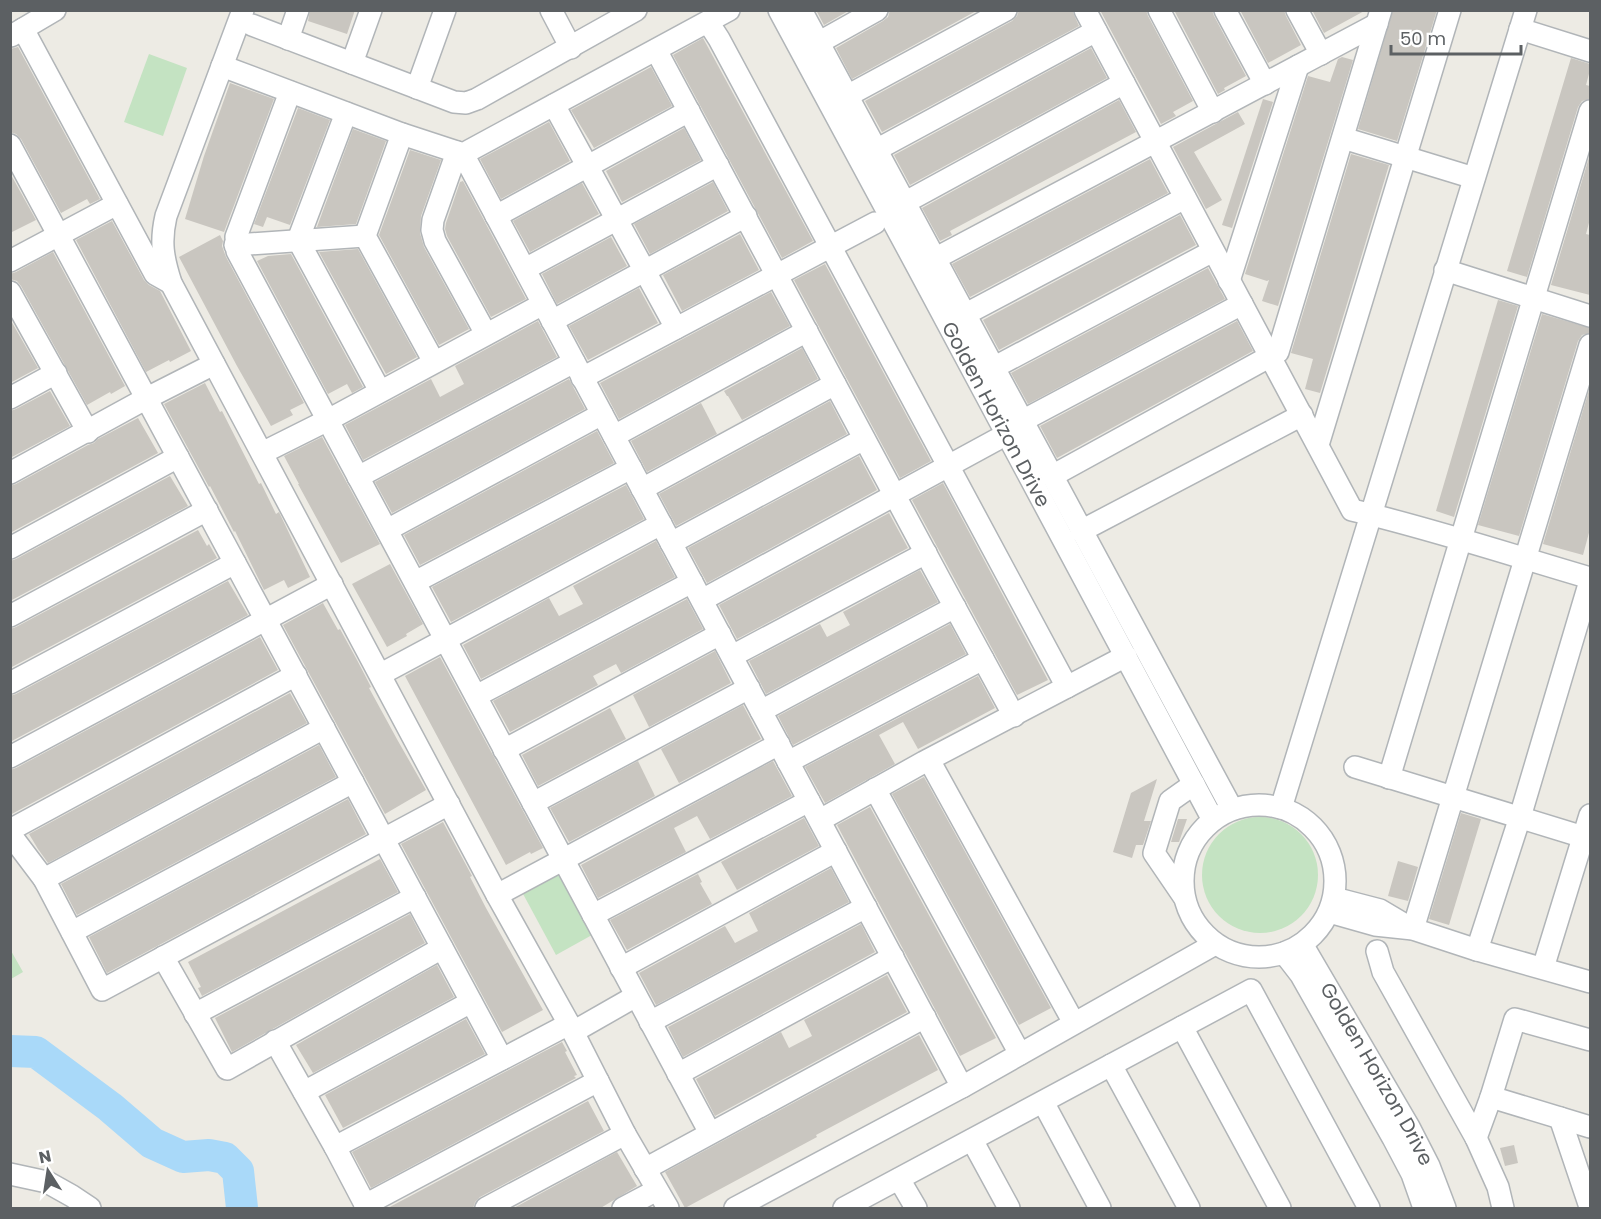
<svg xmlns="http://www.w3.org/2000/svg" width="1601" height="1219" font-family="Poppins,sans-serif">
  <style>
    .green { fill: #c4e3c2 }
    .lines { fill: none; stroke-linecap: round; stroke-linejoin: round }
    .river { stroke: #a9d9f9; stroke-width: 32 }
    .building { fill: #c9c6c0 }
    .minor-casing { stroke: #b1b5b8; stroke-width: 24 }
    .minor { stroke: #fff; stroke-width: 21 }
    .labels { text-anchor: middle; stroke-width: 5; stroke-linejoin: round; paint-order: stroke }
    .street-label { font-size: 20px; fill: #5c6063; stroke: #fff }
  </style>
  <rect width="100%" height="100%" fill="#edebe4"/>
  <g class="green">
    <path d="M 149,54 L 187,68 L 163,136 L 124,122 Z"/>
    <circle cx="1260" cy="875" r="58"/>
    <path d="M 558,872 L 592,935 L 556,955 L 522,892 Z"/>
    <path d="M 10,949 L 23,972 L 11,979 L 10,979 Z"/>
  </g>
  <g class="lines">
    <path class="river" d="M 10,1051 L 36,1052 L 110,1107 L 152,1143 L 183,1157 L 209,1155 L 225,1158 L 238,1171 L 242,1208"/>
  </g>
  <g class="building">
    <path d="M 310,10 L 355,10 L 347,34 L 308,21 Z"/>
    <path d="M 816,10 L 850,10 L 824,25 Z"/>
    <path d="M 890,10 L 978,10 L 852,79 L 836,48 L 883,21 L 888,17 Z"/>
    <path d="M 1019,10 L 1072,10 L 1079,26 L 882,132 L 865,101 L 1012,21 L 1017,16 Z"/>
    <path d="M 1100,10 L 1146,10 L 1148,16 L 1193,101 L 1173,112 L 1176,116 L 1161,124 Z"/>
    <path d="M 1174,10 L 1212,10 L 1214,16 L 1246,76 L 1224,88 L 1225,90 L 1218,94 Z"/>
    <path d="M 1240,10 L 1284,10 L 1286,16 L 1301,45 L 1268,63 Z"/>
    <path d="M 1312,10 L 1366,10 L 1324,33 Z"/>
    <path d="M 1393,10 L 1437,10 L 1397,141 L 1358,129 Z"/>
    <path d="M 703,38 L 813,241 L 782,258 L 673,55 Z"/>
    <path d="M 18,47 L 100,199 L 90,204 L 87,199 L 61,213 L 21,139 L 16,134 L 10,132 L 10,49 Z"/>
    <path d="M 1091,48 L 1107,78 L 910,185 L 894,155 Z"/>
    <path d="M 1342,57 L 1353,60 L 1278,306 L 1262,301 L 1269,280 L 1267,281 L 1245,274 L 1308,76 L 1330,82 L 1338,59 Z"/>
    <path d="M 1571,58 L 1590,64 L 1590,70 L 1586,85 L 1590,86 L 1590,99 L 1582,101 L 1578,107 L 1527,277 L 1507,271 Z"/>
    <path d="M 651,67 L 672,106 L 594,148 L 571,110 Z"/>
    <path d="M 230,83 L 274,99 L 224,232 L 185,219 L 204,156 Z"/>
    <path d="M 1263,99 L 1273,102 L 1232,228 L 1222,225 Z"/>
    <path d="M 1119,100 L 1136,132 L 950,231 L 952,235 L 940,241 L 922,208 Z"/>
    <path d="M 298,108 L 330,120 L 290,225 L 267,217 L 263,227 L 254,224 Z"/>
    <path d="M 1238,112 L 1245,124 L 1194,152 L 1222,200 L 1206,209 L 1173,147 Z"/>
    <path d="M 549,122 L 570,161 L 501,199 L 480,159 Z"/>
    <path d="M 684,128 L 701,160 L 622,202 L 606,171 Z"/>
    <path d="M 353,129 L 386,141 L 356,224 L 317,227 Z"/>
    <path d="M 410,150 L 441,160 L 421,216 L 420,233 L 424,247 L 469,329 L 439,345 L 379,235 Z"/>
    <path d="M 1351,154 L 1389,165 L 1320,393 L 1305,389 L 1313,359 L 1291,353 Z"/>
    <path d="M 1590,154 L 1590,219 L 1586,234 L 1590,235 L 1590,295 L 1551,285 Z"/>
    <path d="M 1150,159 L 1168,193 L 970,297 L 952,264 Z"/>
    <path d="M 10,173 L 36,220 L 10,233 Z"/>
    <path d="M 463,181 L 526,299 L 491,317 L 447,236 L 445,229 L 446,223 L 460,182 Z"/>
    <path d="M 713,182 L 728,211 L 650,254 L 634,224 Z"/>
    <path d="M 582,183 L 599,214 L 530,252 L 513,221 Z"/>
    <path d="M 1180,215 L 1196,245 L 999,350 L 983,320 Z"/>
    <path d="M 112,221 L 144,280 L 149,285 L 160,291 L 191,351 L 170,362 L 169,360 L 146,372 L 76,240 Z"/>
    <path d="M 740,234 L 759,270 L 682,311 L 663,275 Z"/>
    <path d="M 220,235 L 223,241 L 222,246 L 226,257 L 304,403 L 290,410 L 293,415 L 271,426 L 237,366 L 179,257 Z"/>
    <path d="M 611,237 L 627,266 L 557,304 L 542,274 Z"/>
    <path d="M 358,249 L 417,357 L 386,374 L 319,252 Z"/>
    <path d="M 53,252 L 125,386 L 111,394 L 110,392 L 87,405 L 21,286 L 17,281 L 10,279 L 10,274 L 16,272 Z"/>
    <path d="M 291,254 L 363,387 L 352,393 L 347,384 L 328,394 L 257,261 L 268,256 Z"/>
    <path d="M 825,264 L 931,461 L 900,478 L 794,280 Z"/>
    <path d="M 1208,268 L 1225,299 L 1028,404 L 1011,373 Z"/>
    <path d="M 639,288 L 658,323 L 588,360 L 569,326 Z"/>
    <path d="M 771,292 L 790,326 L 619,419 L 600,383 Z"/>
    <path d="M 1498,300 L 1518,306 L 1454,517 L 1436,511 Z"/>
    <path d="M 1542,314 L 1590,328 L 1590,333 L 1582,335 L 1578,341 L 1519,536 L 1478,525 Z"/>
    <path d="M 10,319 L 38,368 L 10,383 Z"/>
    <path d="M 538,321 L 557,357 L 363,460 L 345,425 L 431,379 L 440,397 L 464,384 L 455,366 Z"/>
    <path d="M 1237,321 L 1253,351 L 1057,458 L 1040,426 Z"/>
    <path d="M 802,348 L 818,379 L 742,420 L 728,396 L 727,396 L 724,391 Z"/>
    <path d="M 569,379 L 585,409 L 392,513 L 375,482 Z"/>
    <path d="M 205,383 L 220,412 L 222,411 L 259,484 L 261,483 L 276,514 L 279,512 L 310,577 L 288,588 L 284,580 L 264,590 L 235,531 L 234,532 L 210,486 L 209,487 L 164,404 Z"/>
    <path d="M 1590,387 L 1590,529 L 1583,555 L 1543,544 Z"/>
    <path d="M 50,391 L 70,426 L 10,458 L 10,411 L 16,409 Z"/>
    <path d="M 830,401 L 847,434 L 676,526 L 659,494 Z"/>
    <path d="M 701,403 L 717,434 L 647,472 L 631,441 Z"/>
    <path d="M 138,418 L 158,453 L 10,533 L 10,486 L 16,484 L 88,445 L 94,443 L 98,439 Z"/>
    <path d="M 597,431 L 614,463 L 420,565 L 404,535 Z"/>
    <path d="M 322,437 L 380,544 L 341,563 L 298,484 L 299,484 L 284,456 Z"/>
    <path d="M 859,456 L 877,490 L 707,583 L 688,548 Z"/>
    <path d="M 170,476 L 188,506 L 10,601 L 10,561 L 16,559 Z"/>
    <path d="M 943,483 L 1048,680 L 1017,695 L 912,500 Z"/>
    <path d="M 626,485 L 644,519 L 451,622 L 432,587 Z"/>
    <path d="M 889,513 L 908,548 L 737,639 L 719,605 Z"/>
    <path d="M 198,530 L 207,546 L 209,544 L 217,558 L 10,668 L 10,629 L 16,627 Z"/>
    <path d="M 656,541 L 675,577 L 481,679 L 463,645 L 549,598 L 559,616 L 583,604 L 573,586 Z"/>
    <path d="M 390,564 L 423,624 L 406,634 L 407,636 L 387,647 L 352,584 Z"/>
    <path d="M 920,570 L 938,602 L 766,694 L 749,661 L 820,624 L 827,637 L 850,625 L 843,612 Z"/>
    <path d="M 228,581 L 248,615 L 10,742 L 10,696 L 16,694 Z"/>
    <path d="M 687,599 L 703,629 L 621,673 L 616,664 L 593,676 L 598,685 L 510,732 L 493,701 Z"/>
    <path d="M 323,603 L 338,630 L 340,629 L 357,660 L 371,687 L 369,688 L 398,741 L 426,790 L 385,814 L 283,625 Z"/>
    <path d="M 950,624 L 966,654 L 793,745 L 778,716 Z"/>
    <path d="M 260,637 L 278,670 L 10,815 L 10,770 L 16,768 Z"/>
    <path d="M 715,651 L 731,683 L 649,727 L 633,695 Z"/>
    <path d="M 440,657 L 543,848 L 531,854 L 530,852 L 506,865 L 405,676 Z"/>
    <path d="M 978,676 L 995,708 L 918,749 L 903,722 L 879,735 L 895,764 L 825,803 L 805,767 Z"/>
    <path d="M 290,693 L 307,723 L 48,863 L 38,849 L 29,834 Z"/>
    <path d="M 743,705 L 761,739 L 679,783 L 661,749 Z"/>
    <path d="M 610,708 L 626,739 L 538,786 L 522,755 Z"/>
    <path d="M 319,745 L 336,777 L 77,915 L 61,884 Z"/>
    <path d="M 638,761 L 655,796 L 569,842 L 550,808 Z"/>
    <path d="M 773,761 L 792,796 L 710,839 L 697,816 L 674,828 L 686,852 L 598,898 L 581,865 Z"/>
    <path d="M 924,777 L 1051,1008 L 1019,1025 L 892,794 Z"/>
    <path d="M 1157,779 L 1144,821 L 1151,821 L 1143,845 L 1136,845 L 1132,858 L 1113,852 L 1131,793 Z"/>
    <path d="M 348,799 L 366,834 L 107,973 L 89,937 Z"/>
    <path d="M 870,807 L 996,1038 L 960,1056 L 837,825 Z"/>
    <path d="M 1461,813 L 1481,819 L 1449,925 L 1429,919 Z"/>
    <path d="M 804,818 L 819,846 L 737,890 L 721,862 Z"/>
    <path d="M 1178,819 L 1187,819 L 1179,842 L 1171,842 Z"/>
    <path d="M 443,822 L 472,876 L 470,877 L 486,908 L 543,1010 L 502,1032 L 401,844 Z"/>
    <path d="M 380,859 L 398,892 L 202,996 L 198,988 L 201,987 L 188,962 Z"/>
    <path d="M 1398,861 L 1418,867 L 1408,901 L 1388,896 Z"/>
    <path d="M 831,868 L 849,902 L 656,1005 L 639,973 L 725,926 L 735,943 L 758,931 L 749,913 Z"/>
    <path d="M 698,874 L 702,882 L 700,883 L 712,904 L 627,950 L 610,920 Z"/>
    <path d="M 410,914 L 425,943 L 232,1052 L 215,1018 Z"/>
    <path d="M 861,924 L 875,952 L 683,1057 L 668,1027 Z"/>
    <path d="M 437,965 L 454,997 L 313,1073 L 296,1045 Z"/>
    <path d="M 887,975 L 907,1012 L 715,1116 L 696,1079 L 781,1032 L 789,1048 L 812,1036 L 804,1020 Z"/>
    <path d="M 466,1019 L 485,1054 L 343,1128 L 325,1095 Z"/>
    <path d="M 919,1035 L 938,1070 L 816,1135 L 817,1137 L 685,1208 L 665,1172 Z"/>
    <path d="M 562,1042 L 567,1051 L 565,1052 L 577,1075 L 574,1076 L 576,1078 L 371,1188 L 352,1152 Z"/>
    <path d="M 588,1101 L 604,1131 L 480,1197 L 475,1202 L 473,1209 L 386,1209 Z"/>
    <path d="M 1514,1145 L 1518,1163 L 1505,1166 L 1500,1148 Z"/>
    <path d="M 617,1152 L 637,1186 L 599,1209 L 512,1209 Z"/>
  </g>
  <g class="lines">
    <g class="minor-casing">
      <g id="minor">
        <path d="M 243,10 L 166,216 C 160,242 163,258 171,283 L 497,895 L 569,1024 L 625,1134 L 668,1208"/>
        <path d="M 551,10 L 571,48"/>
        <path id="s1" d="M 779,10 L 918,268 L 1213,820"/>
        <path d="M 801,10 L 1232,809"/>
        <path d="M 1085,10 L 1352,510 C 1433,529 1511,555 1590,578"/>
        <path d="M 1159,10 L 1213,112"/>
        <path d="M 1225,10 L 1265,84"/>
        <path d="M 1297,10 L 1321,54"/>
        <path d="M 708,22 L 719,39 C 836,255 950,472 1067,687"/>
        <path d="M 252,25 L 454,102 L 466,103 L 477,99 L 636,10"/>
        <path d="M 23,29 L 155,274 L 171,283"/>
        <path d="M 1520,29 L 1590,51"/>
        <path d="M 11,36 L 55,10"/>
        <path d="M 288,39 L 298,10"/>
        <path d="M 818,43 L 877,10"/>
        <path d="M 656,50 C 776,272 893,495 1014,716"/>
        <path d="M 352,63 L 371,10"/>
        <path d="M 222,66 L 402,134 L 463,154 L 729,10"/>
        <path d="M 417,88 L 445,10"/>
        <path d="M 290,92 L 236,237 L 237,251 L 710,1133"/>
        <path d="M 847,96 L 1006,10"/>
        <path d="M 554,105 L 676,328"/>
        <path d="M 346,113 L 298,240 L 380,391"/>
        <path d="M 402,134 L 365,236 L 434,362"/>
        <path d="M 1343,138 L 1474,178"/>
        <path d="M 10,145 L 502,1059"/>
        <path d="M 876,150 L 1096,31"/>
        <path d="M 457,152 L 433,220 L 432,230 L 435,241 L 486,334"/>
        <path d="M 463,154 L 962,1087"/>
        <path d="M 904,203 L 1124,83"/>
        <path d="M 496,216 L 689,111"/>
        <path d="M 235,245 L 365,236"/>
        <path d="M 10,261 L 117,204"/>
        <path d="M 921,266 L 1377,24"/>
        <path d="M 525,269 L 718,165"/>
        <path d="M 1445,270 L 1590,316"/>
        <path d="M 1229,281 L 1298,66"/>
        <path d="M 10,292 L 88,432"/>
        <path d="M 964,315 L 1185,198"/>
        <path d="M 552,321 L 746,216"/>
        <path d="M 993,368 L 1213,251"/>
        <path d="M 582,378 L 875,223"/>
        <path d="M 10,398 L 56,373"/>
        <path d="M 1022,421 L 1242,304"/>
        <path d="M 614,436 L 807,331"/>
        <path d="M 1318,445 L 1450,10"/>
        <path d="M 262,453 L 328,420 L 543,304"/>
        <path d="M 10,473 L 147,398 L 214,364"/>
        <path d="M 1052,476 L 1278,352 L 1381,10"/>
        <path d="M 358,477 L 574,362"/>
        <path d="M 642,489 L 835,384"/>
        <path d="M 387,530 L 602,414"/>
        <path d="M 1081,531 L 1302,415"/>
        <path d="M 671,543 L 864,439"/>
        <path d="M 10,548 L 178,457"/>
        <path d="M 415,582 L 631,468"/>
        <path d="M 702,600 L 996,440"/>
        <path d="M 10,616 L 207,510"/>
        <path d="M 732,656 L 926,553"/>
        <path d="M 381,674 L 661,524"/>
        <path d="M 10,683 L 235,563"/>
        <path d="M 476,696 L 692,582"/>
        <path d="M 761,711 L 955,607"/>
        <path d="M 504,750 L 720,634"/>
        <path d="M 10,757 L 332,584"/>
        <path d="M 929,760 L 1074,1023"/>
        <path d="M 788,762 L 983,659"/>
        <path d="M 1355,767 L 1590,839"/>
        <path d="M 1389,778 L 1590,111"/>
        <path d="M 875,789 L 1020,1054"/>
        <path d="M 533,803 L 749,688"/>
        <circle cx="1259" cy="881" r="76"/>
        <path d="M 1281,808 L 1526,10"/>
        <path d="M 820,820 L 924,762 L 1126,656"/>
        <path d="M 10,830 L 296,675"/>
        <path d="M 10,834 L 44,879 L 102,990 L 449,804"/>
        <path d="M 44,879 L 324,728"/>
        <path d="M 497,895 L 779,744"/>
        <path d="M 1184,897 L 1154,853 L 1170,801 L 1194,784"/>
        <path d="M 1334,898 L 1380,910 L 1407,926"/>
        <path d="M 1329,912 L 1375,925 L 1413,929 L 1477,950 L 1590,982"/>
        <path d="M 593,915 L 809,801"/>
        <path d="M 1413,929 L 1590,345"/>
        <path d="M 72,932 L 353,782"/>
        <path id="s2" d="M 1302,944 L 1409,1127 L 1429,1166 L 1445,1208"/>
        <path d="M 1477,950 L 1520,817 L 1590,581"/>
        <path d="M 1377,951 L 1383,972 L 1476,1138 L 1498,1187 L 1503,1208"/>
        <path d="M 1284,953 L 1301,975 L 1393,1138 L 1412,1174 L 1424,1208"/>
        <path d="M 163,957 L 227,1069 L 442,948"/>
        <path d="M 621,968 L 836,851"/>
        <path d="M 1543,968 L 1590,815"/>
        <path d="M 195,1014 L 415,897"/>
        <path d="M 650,1022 L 866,907"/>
        <path d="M 1182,1027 L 1280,1208"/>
        <path d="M 573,1032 L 636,996"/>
        <path d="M 275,1041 L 335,1147 L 367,1208"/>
        <path d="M 1111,1065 L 1189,1208"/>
        <path d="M 678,1074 L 893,957"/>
        <path d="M 304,1092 L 471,1002"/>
        <path d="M 1491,1097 L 1590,1127"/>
        <path d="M 1043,1102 L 1100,1208"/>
        <path d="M 1560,1118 L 1590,1207"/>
        <path d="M 1476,1138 L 1491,1097 L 1515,1019 L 1590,1040"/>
        <path d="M 972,1140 L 1009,1208"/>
        <path d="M 335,1147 L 569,1024"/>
        <path d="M 645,1169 L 925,1017"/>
        <path d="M 10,1174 L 47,1182 L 72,1196 L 90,1208"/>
        <path d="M 899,1179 L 916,1208"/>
        <path d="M 365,1205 L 598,1081"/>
        <path d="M 486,1208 L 625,1134"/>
        <path d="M 623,1208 L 657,1190"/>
        <path d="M 735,1208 L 962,1087 L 1215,944"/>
        <path d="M 844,1208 L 1251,990 L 1369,1208"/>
      </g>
    </g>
    <use href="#minor" class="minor"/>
  </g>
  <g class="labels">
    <g class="street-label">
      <text dy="7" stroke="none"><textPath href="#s1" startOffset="459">Golden Horizon Drive</textPath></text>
      <text dy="7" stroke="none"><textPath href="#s2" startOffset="150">Golden Horizon Drive</textPath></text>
    </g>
  </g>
  <rect width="1601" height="1219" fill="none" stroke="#5c6063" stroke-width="24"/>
  <g transform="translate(48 1171) rotate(348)" stroke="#ffffff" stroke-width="4.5" paint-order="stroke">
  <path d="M0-4.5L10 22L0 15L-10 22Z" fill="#5c6063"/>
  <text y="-9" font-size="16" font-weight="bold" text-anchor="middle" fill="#5c6063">N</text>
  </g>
  <path d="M1391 45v9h130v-9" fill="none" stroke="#5c6063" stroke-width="3"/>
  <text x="1400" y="45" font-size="18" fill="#5c6063" stroke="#ffffff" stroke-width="4.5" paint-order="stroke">50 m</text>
</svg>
